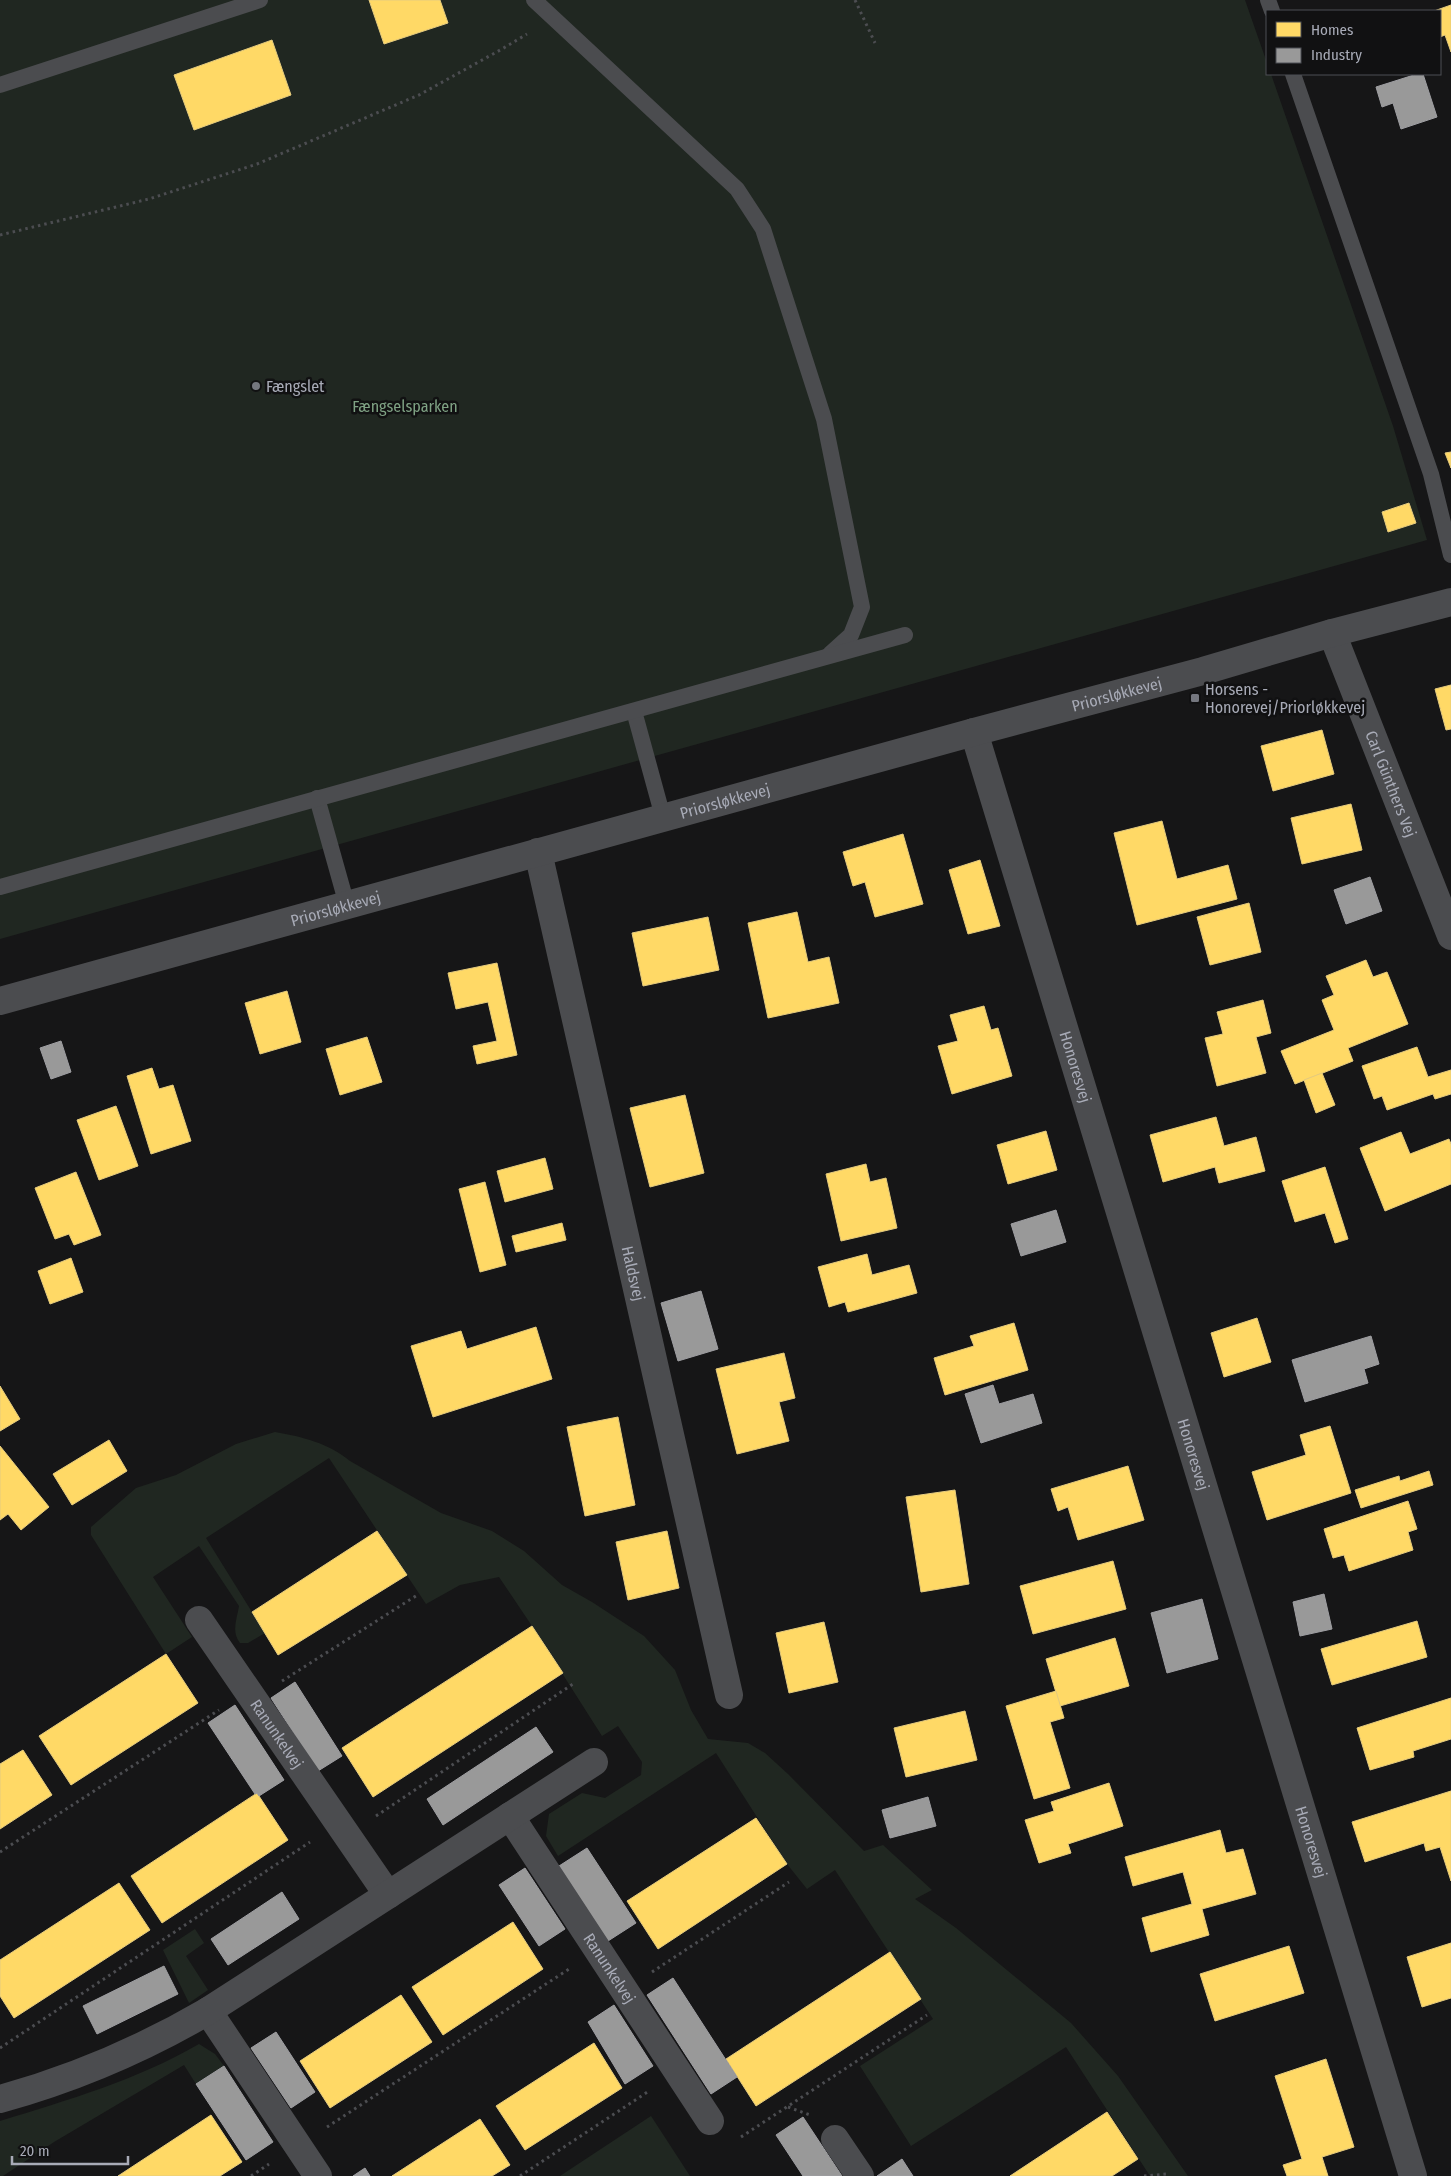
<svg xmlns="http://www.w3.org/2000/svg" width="1451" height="2176" font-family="'Fira Sans Condensed',sans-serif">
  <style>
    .green { fill: #202721 }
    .homes { fill: #ffd966; stroke: #e5cb7e }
    .industry { fill: #999; stroke: #9e9ea2 }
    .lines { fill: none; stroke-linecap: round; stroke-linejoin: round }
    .path { stroke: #4c4d51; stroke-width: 3; stroke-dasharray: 2.5 4; stroke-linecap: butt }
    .service { stroke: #4b4c4f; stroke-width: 16 }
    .minor { stroke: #4b4c4f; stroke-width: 28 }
    .poi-dot { fill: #75777f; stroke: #111112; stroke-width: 2 }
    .labels { text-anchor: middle; stroke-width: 5; stroke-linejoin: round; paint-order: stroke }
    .poi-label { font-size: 16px; fill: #a8abb7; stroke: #111112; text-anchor: start }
    .park-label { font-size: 16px; fill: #7fa284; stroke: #111112 }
    .street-label { font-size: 16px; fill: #a8abb7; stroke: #111112 }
  </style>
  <rect width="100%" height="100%" fill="#161617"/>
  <g class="green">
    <path d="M 0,0 L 1245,0 L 1267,63 L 1267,74 L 1271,74 L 1393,426 L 1427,540 L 0,939 Z"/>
    <path d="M 275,1432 C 303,1437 328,1443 350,1461 L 441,1513 L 492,1531 L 524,1551 L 562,1585 L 592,1602 L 644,1636 L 675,1670 L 691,1710 L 708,1739 L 748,1743 L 765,1753 L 788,1774 L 864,1851 L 883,1845 L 932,1890 L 915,1899 L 956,1928 L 1071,2023 L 1118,2076 L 1188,2176 L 1150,2176 L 1066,2047 L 911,2146 L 860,2066 L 933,2019 L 835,1870 L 807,1889 L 787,1864 L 716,1753 L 558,1856 L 546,1836 L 549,1814 L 582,1793 L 605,1798 L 641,1775 L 642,1762 L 618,1726 L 602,1736 L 532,1626 L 499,1577 L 460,1585 L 426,1604 L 329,1458 L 206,1538 L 265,1633 L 248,1643 L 240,1643 C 231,1632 237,1619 239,1606 L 199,1546 L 153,1577 L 192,1637 L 166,1654 L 91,1535 L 91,1527 L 136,1488 L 176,1475 L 236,1444 Z"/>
    <path d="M 195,1929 L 204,1943 L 186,1956 L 208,1990 L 189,2003 L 163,1950 Z"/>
    <path d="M 199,2044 L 215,2054 L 224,2066 L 196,2084 L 184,2065 L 54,2142 L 3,2176 L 0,2176 L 0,2121 C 68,2100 137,2080 199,2044 Z"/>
    <path d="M 651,2116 L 690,2176 L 560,2176 Z"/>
  </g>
  <g class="homes">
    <path d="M 369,0 L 440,0 L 448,23 L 384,44 Z"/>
    <path d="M 1451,5 L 1451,52 L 1445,35 L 1440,37 L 1440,11 L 1434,11 Z"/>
    <path d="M 272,40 L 291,95 L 194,130 L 174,75 Z"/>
    <path d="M 1451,452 L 1451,468 L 1445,453 Z"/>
    <path d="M 1409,503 L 1416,523 L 1388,532 L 1382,512 Z"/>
    <path d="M 1451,685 L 1451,729 L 1446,730 L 1435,689 Z"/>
    <path d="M 1322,730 L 1334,774 L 1273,791 L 1261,746 Z"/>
    <path d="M 1351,804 L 1362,850 L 1302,864 L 1291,818 Z"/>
    <path d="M 1162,821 L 1177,879 L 1228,865 L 1237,899 L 1137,925 L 1114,833 Z"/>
    <path d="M 903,834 L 923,904 L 875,917 L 865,882 L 853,886 L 843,852 Z"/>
    <path d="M 980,860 L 1000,926 L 968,934 L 949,870 Z"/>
    <path d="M 1249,903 L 1261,952 L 1210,965 L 1197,917 Z"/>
    <path d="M 797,912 L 808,962 L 829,957 L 839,1003 L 768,1018 L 748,923 Z"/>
    <path d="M 708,917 L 719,970 L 643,986 L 632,933 Z"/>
    <path d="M 1366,960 L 1373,977 L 1387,972 L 1408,1024 L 1348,1048 L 1353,1061 L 1295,1084 L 1281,1051 L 1334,1030 L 1322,1000 L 1334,995 L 1326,976 Z"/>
    <path d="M 497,963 L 517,1055 L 477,1064 L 473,1046 L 497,1041 L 488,1002 L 456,1009 L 448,973 Z"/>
    <path d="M 287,991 L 301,1042 L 260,1054 L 245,1003 Z"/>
    <path d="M 1263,1000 L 1271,1033 L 1256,1037 L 1266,1073 L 1217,1086 L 1205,1038 L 1223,1034 L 1217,1012 Z"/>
    <path d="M 984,1006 L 991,1030 L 998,1028 L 1012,1076 L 952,1094 L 938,1046 L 958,1041 L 950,1015 Z"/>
    <path d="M 367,1037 L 382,1082 L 340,1095 L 326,1049 Z"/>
    <path d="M 1417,1047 L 1428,1077 L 1451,1070 L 1451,1094 L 1435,1099 L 1433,1094 L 1387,1110 L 1382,1096 L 1374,1099 L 1362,1066 Z"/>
    <path d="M 152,1068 L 159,1089 L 173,1085 L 191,1141 L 151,1154 L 127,1076 Z"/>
    <path d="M 1322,1073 L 1335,1105 L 1316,1113 L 1304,1080 Z"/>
    <path d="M 685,1095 L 704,1173 L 650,1187 L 630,1108 Z"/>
    <path d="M 116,1106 L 138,1166 L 99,1180 L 77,1120 Z"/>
    <path d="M 1216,1117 L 1224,1146 L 1256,1137 L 1265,1171 L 1219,1183 L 1215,1167 L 1163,1182 L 1150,1135 Z"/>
    <path d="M 1046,1131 L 1057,1170 L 1008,1184 L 997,1145 Z"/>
    <path d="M 1401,1132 L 1410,1154 L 1449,1139 L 1451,1144 L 1451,1184 L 1385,1211 L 1360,1148 Z"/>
    <path d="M 545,1158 L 553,1189 L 505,1202 L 497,1171 Z"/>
    <path d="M 866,1164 L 870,1182 L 886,1178 L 897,1228 L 841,1241 L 826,1174 Z"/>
    <path d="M 1325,1167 L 1348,1239 L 1335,1243 L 1325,1213 L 1295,1222 L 1282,1181 Z"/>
    <path d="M 76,1172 L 101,1235 L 74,1245 L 69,1234 L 55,1239 L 35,1188 Z"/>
    <path d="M 485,1182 L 506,1265 L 480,1272 L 459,1189 Z"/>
    <path d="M 562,1223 L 566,1240 L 516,1252 L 512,1236 Z"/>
    <path d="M 867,1254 L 872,1275 L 909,1265 L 917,1293 L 848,1312 L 845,1302 L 829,1307 L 818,1267 Z"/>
    <path d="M 71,1258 L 83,1292 L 50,1304 L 38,1271 Z"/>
    <path d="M 1257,1318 L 1271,1362 L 1224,1377 L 1211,1333 Z"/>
    <path d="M 1014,1323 L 1028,1370 L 945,1395 L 934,1358 L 974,1346 L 970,1336 Z"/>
    <path d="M 536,1327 L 552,1379 L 433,1417 L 411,1346 L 461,1331 L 467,1349 Z"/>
    <path d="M 784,1353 L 795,1398 L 779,1402 L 789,1441 L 737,1454 L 716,1369 Z"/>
    <path d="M 0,1386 L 20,1419 L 0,1431 Z"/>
    <path d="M 618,1417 L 635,1505 L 585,1516 L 567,1427 Z"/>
    <path d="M 1330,1426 L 1351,1493 L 1267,1520 L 1252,1472 L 1306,1455 L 1300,1435 Z"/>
    <path d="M 109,1440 L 127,1471 L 72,1505 L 53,1474 Z"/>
    <path d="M 0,1446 L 49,1507 L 21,1530 L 8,1514 L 0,1520 Z"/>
    <path d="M 1128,1466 L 1144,1520 L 1078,1540 L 1068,1507 L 1058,1511 L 1051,1489 Z"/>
    <path d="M 1429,1471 L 1433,1485 L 1361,1508 L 1355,1490 L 1399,1476 L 1400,1481 Z"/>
    <path d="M 955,1490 L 969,1584 L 921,1592 L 906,1497 Z"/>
    <path d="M 1408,1501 L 1417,1529 L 1408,1532 L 1413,1550 L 1349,1571 L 1344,1555 L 1333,1558 L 1324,1529 Z"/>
    <path d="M 377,1531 L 407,1575 L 278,1655 L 252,1612 Z"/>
    <path d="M 667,1531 L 679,1588 L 628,1600 L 616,1542 Z"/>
    <path d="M 1113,1561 L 1126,1609 L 1033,1634 L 1020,1586 Z"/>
    <path d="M 1417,1621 L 1427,1657 L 1332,1685 L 1321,1649 Z"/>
    <path d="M 824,1622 L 838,1682 L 789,1693 L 776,1633 Z"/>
    <path d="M 532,1626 L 563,1673 L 373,1797 L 342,1748 Z"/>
    <path d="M 1115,1638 L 1129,1686 L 1060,1706 L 1046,1659 Z"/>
    <path d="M 166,1654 L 198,1703 L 71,1785 L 39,1736 Z"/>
    <path d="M 1056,1691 L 1064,1718 L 1050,1722 L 1070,1788 L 1034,1799 L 1006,1706 Z"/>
    <path d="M 1451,1698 L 1451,1739 L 1413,1751 L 1414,1757 L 1370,1770 L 1357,1728 Z"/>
    <path d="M 965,1711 L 977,1760 L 906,1777 L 894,1728 Z"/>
    <path d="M 23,1750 L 52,1795 L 0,1829 L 0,1764 Z"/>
    <path d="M 1109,1783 L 1123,1826 L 1068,1844 L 1071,1853 L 1039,1863 L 1025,1820 L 1054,1811 L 1051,1802 Z"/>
    <path d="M 1451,1791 L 1451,1881 L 1440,1847 L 1426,1851 L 1424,1843 L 1365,1862 L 1352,1822 Z"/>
    <path d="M 257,1793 L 288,1840 L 162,1923 L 131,1876 Z"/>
    <path d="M 756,1818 L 787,1864 L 658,1949 L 627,1901 Z"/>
    <path d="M 1220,1830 L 1226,1853 L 1243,1849 L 1256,1894 L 1202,1909 L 1209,1935 L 1151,1952 L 1142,1918 L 1192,1904 L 1183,1872 L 1133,1886 L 1125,1857 Z"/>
    <path d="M 119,1883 L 150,1930 L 14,2018 L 0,1996 L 0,1960 Z"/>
    <path d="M 513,1922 L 543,1969 L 443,2035 L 412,1987 Z"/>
    <path d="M 1451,1943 L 1451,1998 L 1422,2007 L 1407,1957 Z"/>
    <path d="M 1289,1946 L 1304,1993 L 1215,2021 L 1200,1974 Z"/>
    <path d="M 890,1952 L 921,1999 L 756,2106 L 726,2059 Z"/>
    <path d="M 401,1995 L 432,2042 L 330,2108 L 300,2061 Z"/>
    <path d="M 594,2043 L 622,2088 L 525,2150 L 496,2106 Z"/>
    <path d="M 1326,2059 L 1354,2147 L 1322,2157 L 1328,2176 L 1287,2176 L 1283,2165 L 1302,2159 L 1275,2076 Z"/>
    <path d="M 1107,2112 L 1138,2159 L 1112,2176 L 1010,2176 Z"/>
    <path d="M 211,2115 L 242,2162 L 220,2176 L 118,2176 Z"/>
    <path d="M 480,2119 L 510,2165 L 492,2176 L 392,2176 Z"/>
  </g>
  <g class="industry">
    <path d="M 1417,74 L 1423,74 L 1437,117 L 1401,129 L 1393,103 L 1382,107 L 1376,87 Z"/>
    <path d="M 1370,877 L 1382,911 L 1346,924 L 1334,890 Z"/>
    <path d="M 61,1041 L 71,1072 L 51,1079 L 40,1048 Z"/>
    <path d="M 1056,1210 L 1066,1242 L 1021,1256 L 1011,1224 Z"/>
    <path d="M 701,1291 L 718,1349 L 678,1361 L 661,1303 Z"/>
    <path d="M 1371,1336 L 1379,1364 L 1364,1369 L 1368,1383 L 1305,1402 L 1292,1360 Z"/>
    <path d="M 993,1385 L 999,1404 L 1033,1394 L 1042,1423 L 981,1443 L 965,1394 Z"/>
    <path d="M 1324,1594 L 1332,1629 L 1300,1636 L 1293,1602 Z"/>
    <path d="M 1202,1599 L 1218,1659 L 1167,1673 L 1151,1613 Z"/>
    <path d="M 295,1682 L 342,1756 L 318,1771 L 271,1698 Z"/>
    <path d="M 235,1705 L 284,1780 L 259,1796 L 257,1793 L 255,1794 L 208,1723 Z"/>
    <path d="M 536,1727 L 553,1752 L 443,1825 L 427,1799 Z"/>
    <path d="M 928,1797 L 936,1826 L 890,1838 L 882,1810 Z"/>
    <path d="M 587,1848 L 636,1923 L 608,1941 L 559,1866 Z"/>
    <path d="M 525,1868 L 565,1929 L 539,1946 L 499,1885 Z"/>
    <path d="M 282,1892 L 299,1919 L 228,1965 L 211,1939 Z"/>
    <path d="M 164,1966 L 178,1994 L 97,2034 L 83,2006 Z"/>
    <path d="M 673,1978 L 737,2077 L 711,2094 L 647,1995 Z"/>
    <path d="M 614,2005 L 653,2066 L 625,2084 L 588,2022 Z"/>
    <path d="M 276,2032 L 315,2092 L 291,2108 L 251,2048 Z"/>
    <path d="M 224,2066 L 273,2142 L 246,2160 L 196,2084 Z"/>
    <path d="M 803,2117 L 842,2176 L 803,2176 L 776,2135 Z"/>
    <path d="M 902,2159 L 913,2176 L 877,2176 Z"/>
    <path d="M 365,2168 L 370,2176 L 353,2176 Z"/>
  </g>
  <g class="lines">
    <g class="path">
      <path d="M 855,0 L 875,43"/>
      <path d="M 0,235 L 149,199 L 257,164 L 419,95 L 502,49 L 527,34"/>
      <path d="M 282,1681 L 419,1594"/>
      <path d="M 376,1816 L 573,1684"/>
      <path d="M 0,1852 L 219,1710"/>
      <path d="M 652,1972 L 789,1882"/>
      <path d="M 0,2048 L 310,1842"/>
      <path d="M 788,2107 L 810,2115"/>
      <path d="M 327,2127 L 569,1969"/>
      <path d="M 741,2137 L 927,2015"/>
      <path d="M 251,2176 L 269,2164"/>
      <path d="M 520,2176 L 649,2091"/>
      <path d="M 1144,2176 L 1167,2174 L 1168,2176"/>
    </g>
    <g class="service">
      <path d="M 534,0 L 737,189 L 763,229 L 824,419 L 862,607 L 851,635 L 830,654"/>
      <path d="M 1268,0 L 1272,11"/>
      <path d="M 1293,74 L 1431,474 L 1451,555"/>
      <path d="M 0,85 L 260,0"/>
      <path d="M 634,711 L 663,817"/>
      <path d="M 317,798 L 347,905"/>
      <path d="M 0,887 L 905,635"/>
    </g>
    <g class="minor">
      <path id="s1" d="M 1332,633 L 1451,936"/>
      <path id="s2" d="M 974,732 L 1413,2176"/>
      <path id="s3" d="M 538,852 L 729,1695"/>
      <path id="s4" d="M 0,1001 L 974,732 L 1203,671 L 1332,633 L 1451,602"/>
      <path id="s5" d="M 199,1620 L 388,1895"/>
      <path id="s6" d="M 510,1816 L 710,2121"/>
      <path d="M 208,2011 L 318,2176"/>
      <path d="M 0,2099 C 73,2079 143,2049 208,2011 L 594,1762"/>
      <path d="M 835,2139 L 860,2176"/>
    </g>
  </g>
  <g class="poi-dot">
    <circle cx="256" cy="386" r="5"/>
    <rect x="1190" y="693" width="10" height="10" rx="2.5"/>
  </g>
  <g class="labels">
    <g class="poi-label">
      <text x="266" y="392">Fængslet</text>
      <text x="1205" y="695">Horsens -<tspan x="1205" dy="18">Honorevej/Priorløkkevej</tspan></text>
    </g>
    <g class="park-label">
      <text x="405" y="412">Fængselsparken</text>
    </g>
    <g class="street-label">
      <text dy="6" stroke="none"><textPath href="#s4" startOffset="1158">Priorsløkkevej</textPath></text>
      <text dy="6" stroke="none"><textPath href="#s1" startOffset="162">Carl Günthers Vej</textPath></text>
      <text dy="6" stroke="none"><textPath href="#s4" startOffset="752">Priorsløkkevej</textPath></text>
      <text dy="6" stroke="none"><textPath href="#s4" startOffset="348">Priorsløkkevej</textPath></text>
      <text dy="6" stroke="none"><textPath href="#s2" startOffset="350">Honoresvej</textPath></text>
      <text dy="6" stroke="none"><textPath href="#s3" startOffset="432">Haldsvej</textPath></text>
      <text dy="6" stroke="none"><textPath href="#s2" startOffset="755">Honoresvej</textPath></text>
      <text dy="6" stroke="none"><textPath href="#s5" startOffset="138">Ranunkelvej</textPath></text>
      <text dy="6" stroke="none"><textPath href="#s2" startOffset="1160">Honoresvej</textPath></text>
      <text dy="6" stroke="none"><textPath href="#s6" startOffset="182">Ranunkelvej</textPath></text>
    </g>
  </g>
  <rect x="1266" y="10" width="175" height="65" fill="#111112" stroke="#4d4f54"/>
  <rect x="1276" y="22" width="25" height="15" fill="#ffd966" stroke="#4d4f54"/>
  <text x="1311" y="35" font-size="15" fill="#a8abb7">Homes</text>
  <rect x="1276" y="48" width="25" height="15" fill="#999999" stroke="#4d4f54"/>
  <text x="1311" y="60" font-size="15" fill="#a8abb7">Industry</text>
  <path d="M12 2156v8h116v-8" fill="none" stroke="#a8abb7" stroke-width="2.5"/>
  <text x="20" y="2156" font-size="15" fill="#a8abb7" stroke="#111112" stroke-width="4" paint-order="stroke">20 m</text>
</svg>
